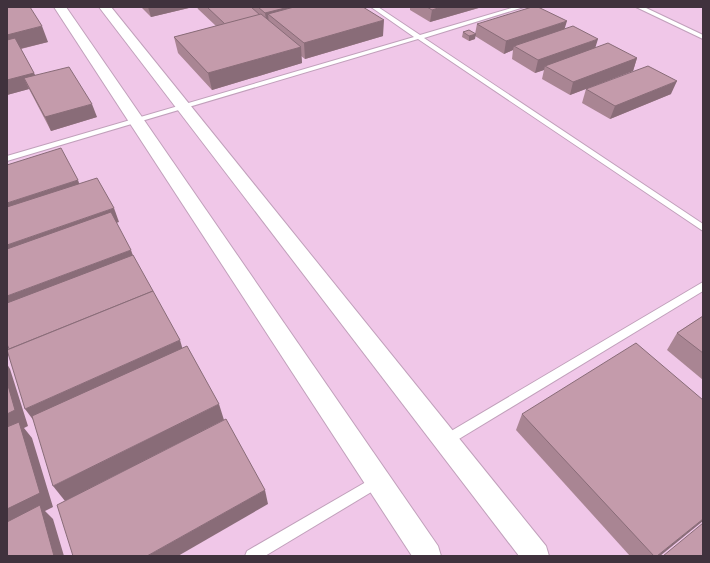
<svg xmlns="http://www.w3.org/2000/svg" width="710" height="563" font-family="'Golos Text',sans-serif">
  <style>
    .built { fill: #f0c7e8 }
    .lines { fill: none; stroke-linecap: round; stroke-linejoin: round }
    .service-casing { stroke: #c1a0bb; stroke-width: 2 }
    .minor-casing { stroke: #c1a0bb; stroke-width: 2 }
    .service { fill: #fff; fill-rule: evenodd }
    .minor { fill: #fff; fill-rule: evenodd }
    .wall { fill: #a98593 }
    .shaded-wall { fill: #896c78 }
    .building { fill: #c49bab; stroke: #896c78 }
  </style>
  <rect width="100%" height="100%" fill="#f6d3ef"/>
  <rect class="built" x="7" y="7" width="696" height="549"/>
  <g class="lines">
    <g class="service-casing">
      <g id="service">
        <path d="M 371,7 L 378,7 L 420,35 L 515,7 L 524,7 L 424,38 L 703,224 L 703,231 L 418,39 L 7,161 L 7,156 L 414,37 Z"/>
        <path d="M 636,7 L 644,7 L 703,35 L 703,39 Z"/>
        <path d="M 703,282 L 703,291 L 449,445 L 445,447 L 441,445 L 439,441 L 441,437 Z"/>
        <path d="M 378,475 L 383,477 L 385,481 L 383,485 L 265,556 L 245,556 L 247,551 Z"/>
      </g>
    </g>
    <g class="minor-casing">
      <g id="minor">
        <path d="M 54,7 L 66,7 L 438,546 L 441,556 L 412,556 Z"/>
        <path d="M 99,7 L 111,7 L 546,546 L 549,556 L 519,556 Z"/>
      </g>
    </g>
    <use href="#service" class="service"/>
    <use href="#minor" class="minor"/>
  </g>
  <g class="wall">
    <path d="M 7,7 L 48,42 L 21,49 L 35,75 L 97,117 L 51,131 L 29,89 L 7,95 Z"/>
    <path d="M 141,7 L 193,7 L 151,17 Z"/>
    <path d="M 197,7 L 363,7 L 383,36 L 305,59 L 301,56 L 302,63 L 212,90 L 178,53 L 174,37 L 216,26 L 198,9 Z"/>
    <path d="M 410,7 L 482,7 L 430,22 L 410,10 Z"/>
    <path d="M 477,24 L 565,29 L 595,48 L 637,58 L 633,71 L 570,95 L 542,79 L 544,70 L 535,73 L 512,59 L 513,50 L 504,54 L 475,36 L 475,39 L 469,41 L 462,37 L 463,32 L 475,34 Z"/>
    <path d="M 586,89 L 671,94 L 610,119 L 582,103 Z"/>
    <path d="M 703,316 L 703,380 L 667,350 L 677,333 Z"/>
    <path d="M 522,414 L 660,556 L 630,556 L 516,430 Z"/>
  </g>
  <g class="shaded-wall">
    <path d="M 148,7 L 193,7 L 151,17 Z"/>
    <path d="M 289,7 L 336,7 L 268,14 L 269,25 L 267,26 L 265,13 Z"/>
    <path d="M 441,7 L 482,7 L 430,22 L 432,10 Z"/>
    <path d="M 384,20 L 383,36 L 305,59 L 304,43 Z"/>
    <path d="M 567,21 L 563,34 L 514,46 L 513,50 L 504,54 L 506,41 Z"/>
    <path d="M 42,26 L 48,42 L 7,52 L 7,35 Z"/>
    <path d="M 476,34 L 475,39 L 469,41 L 469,36 Z"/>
    <path d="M 598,39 L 594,52 L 545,66 L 544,70 L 535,73 L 538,60 Z"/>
    <path d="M 301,47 L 302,63 L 212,90 L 208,73 Z"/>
    <path d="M 637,58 L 633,71 L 570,95 L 573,82 Z"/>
    <path d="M 34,73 L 40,86 L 24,78 L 29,89 L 7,95 L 7,80 Z"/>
    <path d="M 677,81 L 671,94 L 610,119 L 615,106 Z"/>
    <path d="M 92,104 L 97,117 L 51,131 L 45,117 Z"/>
    <path d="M 78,180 L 83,194 L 7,219 L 7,203 Z"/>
    <path d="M 114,208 L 119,222 L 7,262 L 7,245 Z"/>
    <path d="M 131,250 L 136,264 L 7,314 L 7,296 Z"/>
    <path d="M 180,340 L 185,357 L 37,425 L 25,409 Z"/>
    <path d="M 7,364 L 10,369 L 28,426 L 24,428 L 32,438 L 53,507 L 45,511 L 53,519 L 64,556 L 54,556 L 7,530 Z"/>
    <path d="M 219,404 L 224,420 L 65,501 L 53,486 Z"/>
    <path d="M 265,490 L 268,504 L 178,556 L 147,556 Z"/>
    <path d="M 703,519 L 703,521 L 660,556 L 657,556 Z"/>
  </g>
  <g class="building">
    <path d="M 7,7 L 30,7 L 42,26 L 7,35 Z"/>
    <path d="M 207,7 L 251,7 L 260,15 L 225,24 Z"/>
    <path d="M 258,7 L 289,7 L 265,13 Z"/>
    <path d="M 294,7 L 363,7 L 384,20 L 304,43 L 268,14 Z"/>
    <path d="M 427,7 L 441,7 L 432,10 Z"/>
    <path d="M 532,7 L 538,7 L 567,21 L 506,41 L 477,24 Z"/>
    <path d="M 261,14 L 301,47 L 208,73 L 174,37 Z"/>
    <path d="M 573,26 L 598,39 L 538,60 L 514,46 Z"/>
    <path d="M 469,30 L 476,34 L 469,36 L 463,32 Z"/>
    <path d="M 15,38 L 34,73 L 7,80 L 7,40 Z"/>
    <path d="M 608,43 L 637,58 L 573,82 L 545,66 Z"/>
    <path d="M 648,66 L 677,81 L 615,106 L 586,89 Z"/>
    <path d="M 69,67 L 92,104 L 45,117 L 24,78 Z"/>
    <path d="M 61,148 L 78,180 L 7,203 L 7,165 Z"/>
    <path d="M 97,178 L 114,208 L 7,245 L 7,207 Z"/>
    <path d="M 111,212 L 131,250 L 7,296 L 7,249 Z"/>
    <path d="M 133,255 L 153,291 L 9,349 L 7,344 L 7,303 Z"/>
    <path d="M 153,291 L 180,340 L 25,409 L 7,350 Z"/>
    <path d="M 703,316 L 703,353 L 677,333 Z"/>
    <path d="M 636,343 L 703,400 L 703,519 L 657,556 L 654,556 L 522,414 Z"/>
    <path d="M 187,346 L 219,404 L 53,486 L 32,416 Z"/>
    <path d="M 7,382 L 15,410 L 7,414 Z"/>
    <path d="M 226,419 L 265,490 L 147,556 L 73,556 L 57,505 Z"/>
    <path d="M 19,422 L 40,493 L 7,509 L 7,427 Z"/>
    <path d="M 40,505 L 54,556 L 7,556 L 7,522 Z"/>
    <path d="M 703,523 L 703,556 L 663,556 Z"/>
  </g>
  <rect width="710" height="563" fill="none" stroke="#40323d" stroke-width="16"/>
</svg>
